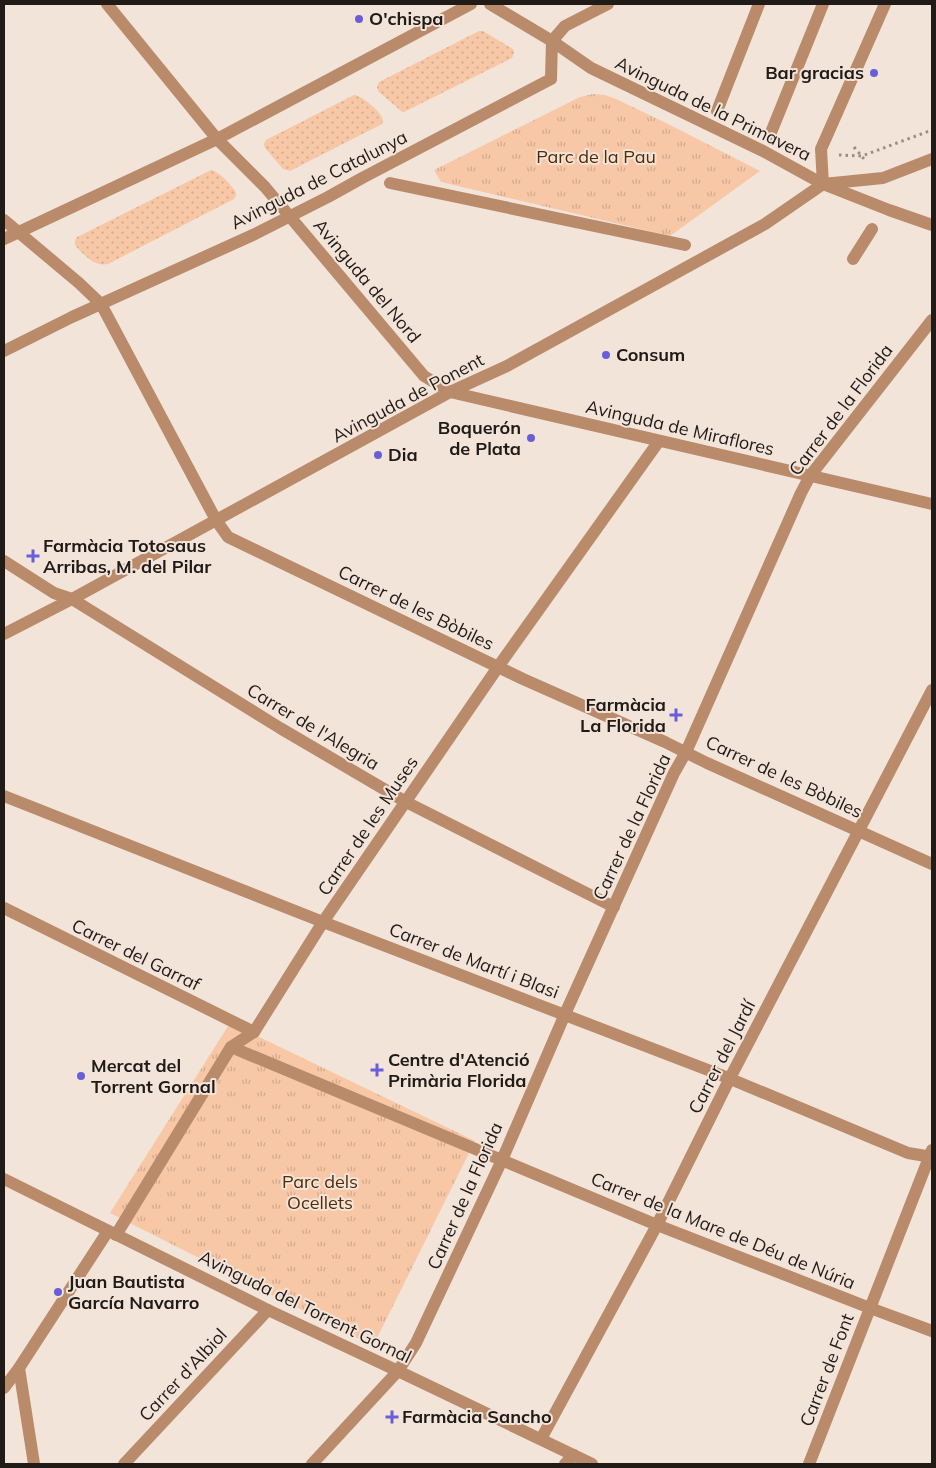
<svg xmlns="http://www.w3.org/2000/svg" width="936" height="1468" font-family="Mulish,sans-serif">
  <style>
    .grass { fill: url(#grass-tufts) }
    .garden { fill: url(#garden-dots) }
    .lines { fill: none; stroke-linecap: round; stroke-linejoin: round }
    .path { stroke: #988d86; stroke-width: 3; stroke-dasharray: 2.5 4; stroke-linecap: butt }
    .minor { stroke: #b98b6b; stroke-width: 12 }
    .poi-dot { fill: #675ed8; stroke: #f3e4da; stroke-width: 2 }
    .labels { text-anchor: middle; stroke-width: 4; stroke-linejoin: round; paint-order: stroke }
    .poi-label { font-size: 18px; font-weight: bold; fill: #211b18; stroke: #f3e4da; text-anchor: start }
    .street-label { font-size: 18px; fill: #211b18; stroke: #f3e4da }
    .park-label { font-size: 18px; fill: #552b05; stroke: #f3e4da }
  </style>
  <defs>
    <pattern id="grass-tufts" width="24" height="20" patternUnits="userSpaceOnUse" patternTransform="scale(1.25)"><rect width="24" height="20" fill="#f7c7a6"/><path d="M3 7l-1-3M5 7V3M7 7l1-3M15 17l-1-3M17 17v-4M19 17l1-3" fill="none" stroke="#d3aa8e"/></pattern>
    <pattern id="garden-dots" width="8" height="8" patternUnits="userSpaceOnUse" patternTransform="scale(1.25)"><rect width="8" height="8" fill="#f7c7a6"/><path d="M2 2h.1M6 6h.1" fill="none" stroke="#d3aa8e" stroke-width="1.8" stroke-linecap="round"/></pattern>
  </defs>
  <rect width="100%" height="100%" fill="#f3e4da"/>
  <g class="grass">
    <path d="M 593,94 L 605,95 L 616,99 L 670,125 L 760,171 L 670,236 L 441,182 L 434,170 L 580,97 Z"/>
    <path d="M 230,1023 L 475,1141 L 373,1346 L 110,1213 Z"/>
  </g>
  <g class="garden">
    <path d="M 479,31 L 483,31 L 513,49 L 514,53 L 512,58 L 404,112 L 401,111 L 378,91 L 377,87 L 379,82 Z"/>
    <path d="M 354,95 C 363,96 381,112 383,120 L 382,124 L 290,171 L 283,169 L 265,148 L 264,144 L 266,140 Z"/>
    <path d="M 211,170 C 218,171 231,184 235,191 C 237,195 236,196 234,199 L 108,264 C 95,267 83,255 75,245 L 75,241 L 77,237 Z"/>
  </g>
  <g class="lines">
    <g class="path">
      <path d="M 854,147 L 864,159"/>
      <path d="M 839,155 L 862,156 L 932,130"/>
    </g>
    <g class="minor">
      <path d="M 107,4 L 217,139 L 265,187 L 424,376 L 450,392 L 932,504"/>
      <path d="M 490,4 L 552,41 L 591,68 L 763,151 L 823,184 L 889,210 L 932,225"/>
      <path d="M 717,111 L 759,4"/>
      <path d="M 770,135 L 823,4"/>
      <path d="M 390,183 L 685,245"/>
      <path d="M 823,184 L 821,149 L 885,4"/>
      <path d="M 4,220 L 79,283 L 101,304 L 216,520 L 228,537 L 523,679 L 665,742 L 707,763 L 932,864"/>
      <path d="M 4,239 L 217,139 L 471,4"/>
      <path d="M 853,259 L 872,229"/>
      <path d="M 4,351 L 72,317 L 255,234 L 328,197 L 364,177 L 551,79 L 552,41 L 565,26 L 608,4"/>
      <path d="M 4,561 L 54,593 L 72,599 L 280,728 L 406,802 L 614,907"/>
      <path d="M 4,634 L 72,599 L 450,392 L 507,366 L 765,224 L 823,184 L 883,178 L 932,159"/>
      <path d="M 4,796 L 323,922 L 721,1075 L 908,1153 L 932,1157"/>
      <path d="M 4,908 L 254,1032"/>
      <path d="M 231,1047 L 657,1225 L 870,1308 L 932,1331"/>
      <path d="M 4,1179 L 268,1310 L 398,1371 L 592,1464"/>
      <path d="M 116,1235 L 231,1047 L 254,1032 L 323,922 L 498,667 L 659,441"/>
      <path d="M 19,1368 L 34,1464"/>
      <path d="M 4,1388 L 19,1368 L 108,1231"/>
      <path d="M 541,1439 L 657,1225 L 730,1078 L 932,690"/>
      <path d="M 124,1464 L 268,1310"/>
      <path d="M 312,1464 L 398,1371 L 416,1343 L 502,1160 L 565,1014 L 674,773 L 686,752 L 801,493 L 810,476 L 932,320"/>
      <path d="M 565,1464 L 574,1455"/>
      <path d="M 809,1464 L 932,1150"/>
    </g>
  </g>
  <g class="poi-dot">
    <circle cx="359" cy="19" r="5"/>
    <circle cx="874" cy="73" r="5"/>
    <circle cx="606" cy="355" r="5"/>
    <circle cx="531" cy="438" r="5"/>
    <circle cx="378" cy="455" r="5"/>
    <path d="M30.5 548.5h5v5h5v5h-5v5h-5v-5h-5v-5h5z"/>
    <path d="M673.5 707.5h5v5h5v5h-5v5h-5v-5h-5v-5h5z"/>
    <path d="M374.5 1062.5h5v5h5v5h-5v5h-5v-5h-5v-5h5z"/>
    <circle cx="81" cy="1076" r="5"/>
    <circle cx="58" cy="1292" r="5"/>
    <path d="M389.5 1409.5h5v5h5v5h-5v5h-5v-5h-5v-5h5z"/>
  </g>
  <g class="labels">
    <g class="poi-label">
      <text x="369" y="25">O'chispa</text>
      <text x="864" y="79" text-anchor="end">Bar gracias</text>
      <text x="616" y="361">Consum</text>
      <text x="521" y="434" text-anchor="end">Boquerón<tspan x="521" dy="21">de Plata</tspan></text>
      <text x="388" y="461">Dia</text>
      <text x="43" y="552">Farmàcia Totosaus<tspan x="43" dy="21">Arribas, M. del Pilar</tspan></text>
      <text x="666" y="711" text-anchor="end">Farmàcia<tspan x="666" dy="21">La Florida</tspan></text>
      <text x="388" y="1066">Centre d'Atenció<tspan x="388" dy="21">Primària Florida</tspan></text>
      <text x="91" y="1072">Mercat del<tspan x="91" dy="21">Torrent Gornal</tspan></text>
      <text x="68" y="1288">Juan Bautista<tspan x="68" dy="21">García Navarro</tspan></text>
      <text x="402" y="1423">Farmàcia Sancho</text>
    </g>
    <g class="street-label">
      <text transform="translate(713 109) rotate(26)" y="6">Avinguda de la Primavera</text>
      <text transform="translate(319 180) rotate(-27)" y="6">Avinguda de Catalunya</text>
      <text transform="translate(367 281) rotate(50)" y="6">Avinguda del Nord</text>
      <text transform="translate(408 398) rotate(-28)" y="6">Avinguda de Ponent</text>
      <text transform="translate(841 410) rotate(-53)" y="6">Carrer de la Florida</text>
      <text transform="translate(680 428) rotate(13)" y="6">Avinguda de Miraflores</text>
      <text transform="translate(416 608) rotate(26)" y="6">Carrer de les Bòbiles</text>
      <text transform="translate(313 727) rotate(31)" y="6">Carrer de l'Alegria</text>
      <text transform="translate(784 777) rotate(25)" y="6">Carrer de les Bòbiles</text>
      <text transform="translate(368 826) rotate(-56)" y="6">Carrer de les Muses</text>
      <text transform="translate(632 827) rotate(-65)" y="6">Carrer de la Florida</text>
      <text transform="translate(136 955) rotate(26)" y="6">Carrer del Garraf</text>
      <text transform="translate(474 961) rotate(21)" y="6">Carrer de Martí i Blasi</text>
      <text transform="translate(722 1057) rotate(-63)" y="6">Carrer del Jardí</text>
      <text transform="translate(465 1196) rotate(-66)" y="6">Carrer de la Florida</text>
      <text transform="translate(723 1231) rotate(22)" y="6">Carrer de la Mare de Déu de Núria</text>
      <text transform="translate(305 1307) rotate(26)" y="6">Avinguda del Torrent Gornal</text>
      <text transform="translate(827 1370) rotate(-69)" y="6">Carrer de Font</text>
      <text transform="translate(183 1375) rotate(-47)" y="6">Carrer d'Albiol</text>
    </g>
    <g class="park-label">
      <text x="596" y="163">Parc de la Pau</text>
      <text x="320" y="1188">Parc dels<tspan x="320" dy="21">Ocellets</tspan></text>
    </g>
  </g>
  <rect width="936" height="1468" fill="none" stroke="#211b18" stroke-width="10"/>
</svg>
